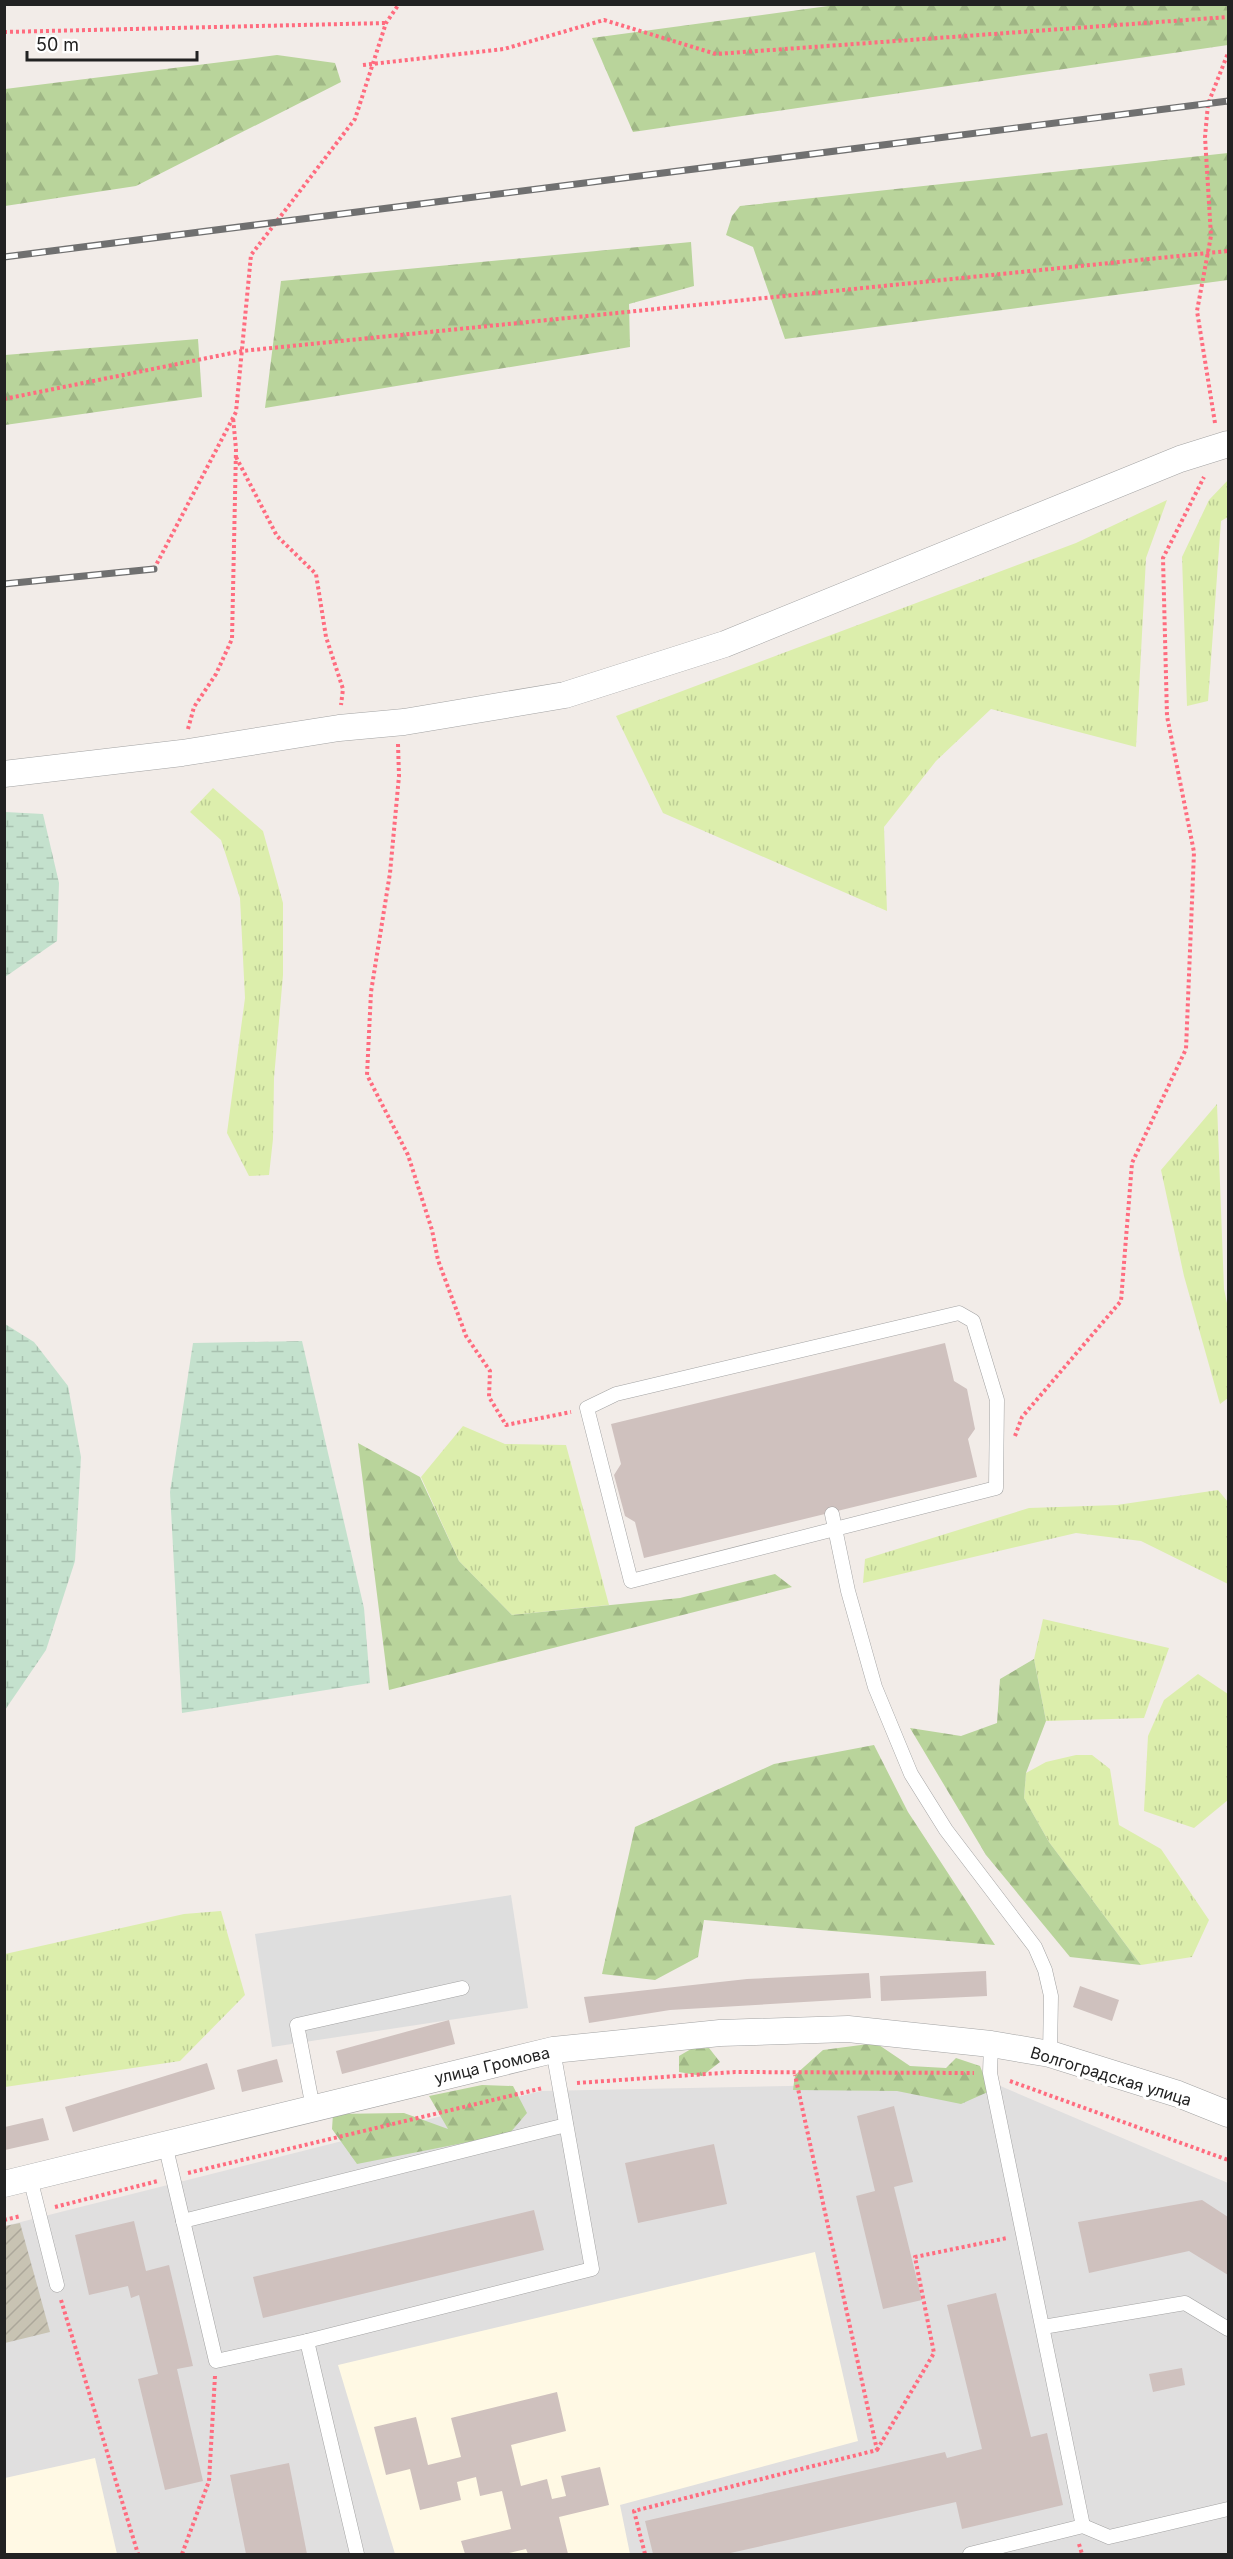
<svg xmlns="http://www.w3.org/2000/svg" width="1233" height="2559" font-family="Inter,sans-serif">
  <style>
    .residential { fill: #e0dfdf }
    .education { fill: #fff9e4 }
    .construction { fill: url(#construction-furrows) }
    .grass { fill: url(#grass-tufts) }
    .forest { fill: url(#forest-firs) }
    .wetland { fill: url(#wetland-marsh) }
    .parking { fill: #dedede }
    .building { fill: #cfc1be }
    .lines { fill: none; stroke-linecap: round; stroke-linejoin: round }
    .service-casing { stroke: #a3a3a3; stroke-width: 15 }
    .minor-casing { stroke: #a3a3a3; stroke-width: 27 }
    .path { stroke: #ff6c7f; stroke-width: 4; stroke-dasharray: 3 3; stroke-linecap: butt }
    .service { stroke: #fff; stroke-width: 14 }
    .minor { stroke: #fff; stroke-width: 26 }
    .rail-casing { stroke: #707070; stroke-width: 7 }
    .rail { stroke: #fff; stroke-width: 4.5; stroke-dasharray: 14; stroke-linecap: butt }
    .labels { text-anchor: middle; stroke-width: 6; stroke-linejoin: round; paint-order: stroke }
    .street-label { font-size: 16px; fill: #222; stroke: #fff }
  </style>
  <defs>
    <pattern id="construction-furrows" width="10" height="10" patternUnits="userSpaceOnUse" patternTransform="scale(1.5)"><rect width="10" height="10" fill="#c8c3b3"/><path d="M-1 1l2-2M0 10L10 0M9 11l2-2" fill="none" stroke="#aca79a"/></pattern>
    <pattern id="grass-tufts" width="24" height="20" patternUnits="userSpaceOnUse" patternTransform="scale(1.5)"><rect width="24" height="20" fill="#dceeac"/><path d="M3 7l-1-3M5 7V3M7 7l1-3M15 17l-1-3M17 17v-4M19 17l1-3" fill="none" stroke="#bccc94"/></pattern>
    <pattern id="forest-firs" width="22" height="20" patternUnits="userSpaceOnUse" patternTransform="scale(1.5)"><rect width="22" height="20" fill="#b9d49b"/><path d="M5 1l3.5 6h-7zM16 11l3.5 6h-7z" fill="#9fb685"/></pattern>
    <pattern id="wetland-marsh" width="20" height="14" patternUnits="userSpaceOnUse" patternTransform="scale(1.5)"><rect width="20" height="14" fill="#c4e1cd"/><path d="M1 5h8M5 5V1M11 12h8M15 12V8" fill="none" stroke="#a8c1b0"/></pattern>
  </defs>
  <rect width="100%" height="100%" fill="#f2ece8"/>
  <path class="residential" d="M 991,2082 L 1228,2183 L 1228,2554 L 5,2554 L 5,2226 L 541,2091 Z"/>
  <g class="education">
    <path d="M 815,2252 L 858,2441 L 620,2505 L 630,2554 L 395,2554 L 338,2365 Z"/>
    <path d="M 95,2458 L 117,2554 L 5,2554 L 5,2478 Z"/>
  </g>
  <path class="construction" d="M 20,2223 L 50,2332 L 5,2343 L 5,2226 Z"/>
  <g class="grass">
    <path d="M 1228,480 L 1228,517 L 1221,521 L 1208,701 L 1187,706 L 1182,557 L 1209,500 Z"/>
    <path d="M 1167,500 L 1146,558 L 1136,747 L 991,709 L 936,761 L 884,827 L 887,911 L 663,813 L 616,716 L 1076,543 Z"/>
    <path d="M 213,788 L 263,831 L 283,903 L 283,975 L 274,1078 L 273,1139 L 269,1175 L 249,1176 L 227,1133 L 245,998 L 240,898 L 221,840 L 190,812 Z"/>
    <path d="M 1217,1104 L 1224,1289 L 1228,1308 L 1228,1398 L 1220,1404 L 1184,1276 L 1161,1170 Z"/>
    <path d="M 463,1426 L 505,1444 L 566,1445 L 609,1605 L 512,1615 L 459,1561 L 421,1477 Z"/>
    <path d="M 1218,1490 L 1228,1502 L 1228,1584 L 1141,1541 L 1076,1533 L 863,1583 L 865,1559 L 1029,1508 L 1117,1505 Z"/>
    <path d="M 1043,1619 L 1169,1648 L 1144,1718 L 1046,1721 L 1034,1659 Z"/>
    <path d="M 1198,1674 L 1228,1694 L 1228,1800 L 1194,1828 L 1144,1811 L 1148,1736 L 1164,1700 Z"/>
    <path d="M 1076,1755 L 1092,1755 L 1110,1769 L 1119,1825 L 1161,1849 L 1209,1920 L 1192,1957 L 1141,1965 L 1049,1842 L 1024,1798 L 1026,1773 L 1046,1762 Z"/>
    <path d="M 221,1911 L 245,1995 L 180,2061 L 5,2087 L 5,1954 L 184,1914 Z"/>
  </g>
  <g class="forest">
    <path d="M 843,4 L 1228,5 L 1228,45 L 633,132 L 592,38 Z"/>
    <path d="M 277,55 L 335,63 L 341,82 L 136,186 L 5,206 L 5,89 Z"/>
    <path d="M 1228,153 L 1228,280 L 785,339 L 753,247 L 726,235 L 732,216 L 740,206 Z"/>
    <path d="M 691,242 L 694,286 L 629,304 L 630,347 L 265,408 L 281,281 Z"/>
    <path d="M 198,339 L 202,397 L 5,425 L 5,355 Z"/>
    <path d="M 358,1443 L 420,1477 L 459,1561 L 512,1615 L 680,1598 L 775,1574 L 792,1587 L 389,1690 Z"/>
    <path d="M 1034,1659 L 1046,1721 L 1026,1773 L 1024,1798 L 1049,1842 L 1141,1965 L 1070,1957 L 986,1855 L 910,1728 L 961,1736 L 997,1723 L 1000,1679 Z"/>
    <path d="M 874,1745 L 908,1812 L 995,1945 L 704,1920 L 698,1957 L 655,1980 L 602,1974 L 635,1827 L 774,1764 Z"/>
    <path d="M 876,2043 L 910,2066 L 946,2068 L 956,2058 L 980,2066 L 990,2091 L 961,2104 L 897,2091 L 793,2090 L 795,2075 L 823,2050 Z"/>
    <path d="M 709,2048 L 720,2062 L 702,2076 L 679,2072 L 679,2056 L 691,2049 Z"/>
    <path d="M 482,2085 L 513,2086 L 527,2113 L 509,2134 L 357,2164 L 332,2129 L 333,2114 L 404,2113 L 448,2129 L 429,2096 Z"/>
  </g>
  <g class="wetland">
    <path d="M 5,812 L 43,814 L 59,883 L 57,941 L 5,977 Z"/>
    <path d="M 5,1324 L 34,1342 L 68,1386 L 81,1457 L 75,1561 L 46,1650 L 5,1710 Z"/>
    <path d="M 302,1341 L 364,1608 L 370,1683 L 182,1713 L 170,1492 L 193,1343 Z"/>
  </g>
  <path class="parking" d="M 511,1895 L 528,2008 L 272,2047 L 255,1934 Z"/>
  <g class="building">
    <path d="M 945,1343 L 954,1381 L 967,1389 L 975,1429 L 968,1439 L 977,1477 L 644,1558 L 635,1522 L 625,1516 L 614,1475 L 621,1464 L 611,1424 Z"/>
    <path d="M 986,1971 L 987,1996 L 881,2001 L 880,1976 Z"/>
    <path d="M 869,1973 L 871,1998 L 670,2010 L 589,2023 L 584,1997 L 747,1979 Z"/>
    <path d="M 1080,1986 L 1119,2000 L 1112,2021 L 1073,2007 Z"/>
    <path d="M 449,2020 L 455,2044 L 342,2074 L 336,2051 Z"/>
    <path d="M 277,2059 L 283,2082 L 242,2092 L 237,2070 Z"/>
    <path d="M 207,2063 L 215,2089 L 73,2132 L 65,2107 Z"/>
    <path d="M 894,2106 L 913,2182 L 894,2187 L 922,2300 L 883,2309 L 856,2196 L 875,2191 L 857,2116 Z"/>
    <path d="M 43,2118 L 49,2140 L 5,2150 L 5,2127 Z"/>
    <path d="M 714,2144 L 727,2204 L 638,2223 L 625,2163 Z"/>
    <path d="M 1202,2200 L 1228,2217 L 1228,2275 L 1189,2251 L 1089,2273 L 1078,2222 Z"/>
    <path d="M 534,2210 L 544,2250 L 263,2318 L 253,2277 Z"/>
    <path d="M 134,2221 L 146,2271 L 169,2265 L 193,2366 L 177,2369 L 203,2481 L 165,2490 L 138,2379 L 158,2374 L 139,2295 L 131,2298 L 128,2286 L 89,2295 L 75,2235 Z"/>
    <path d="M 996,2293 L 1031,2437 L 1047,2433 L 1063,2505 L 962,2529 L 956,2502 L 726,2554 L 653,2554 L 645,2521 L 945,2452 L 947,2458 L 982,2449 L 947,2305 Z"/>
    <path d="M 1182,2368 L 1185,2385 L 1153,2392 L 1149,2374 Z"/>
    <path d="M 557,2392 L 566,2431 L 511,2445 L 521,2486 L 547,2479 L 552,2499 L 566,2496 L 561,2476 L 600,2467 L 609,2505 L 559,2517 L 568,2554 L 528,2554 L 526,2549 L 505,2554 L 465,2554 L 461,2541 L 511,2529 L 502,2491 L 480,2496 L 476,2477 L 457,2482 L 461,2500 L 420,2510 L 410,2469 L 386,2475 L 374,2427 L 416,2417 L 428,2465 L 461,2457 L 451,2418 Z"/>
    <path d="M 289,2463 L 307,2554 L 246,2554 L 230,2475 Z"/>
  </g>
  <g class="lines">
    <g class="service-casing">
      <g id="service">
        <path d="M 959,1313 L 973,1321 L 997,1400 L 996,1488 L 631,1581 L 587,1408 L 616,1394 Z"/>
        <path d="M 832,1514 L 848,1591 L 875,1687 L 911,1774 L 946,1830 L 1035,1947 L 1045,1970 L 1051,1996 L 1050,2054"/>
        <path d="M 991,2044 L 990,2073 L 1083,2526"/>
        <path d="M 313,2108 L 297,2025 L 462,1988"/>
        <path d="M 165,2144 L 216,2361 L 307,2341 L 357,2554"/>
        <path d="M 30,2178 L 57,2285"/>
        <path d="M 183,2221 L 566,2125"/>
        <path d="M 1043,2327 L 1185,2303 L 1228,2329"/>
        <path d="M 307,2341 L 592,2269 L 553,2050"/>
        <path d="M 970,2554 L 1083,2526 L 1109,2537 L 1228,2509"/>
      </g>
    </g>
    <g class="minor-casing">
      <g id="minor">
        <path d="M 4,774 L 182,753 L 339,728 L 404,722 L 565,695 L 725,644 L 1180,459 L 1228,444"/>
        <path d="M 4,2184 L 553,2050 L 720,2033 L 848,2029 L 991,2044 L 1050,2054 L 1178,2094 L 1228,2114"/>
      </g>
    </g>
    <g class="path">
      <path d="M 4,32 L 386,23"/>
      <path d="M 363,65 L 504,49 L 604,20 L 716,54 L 1228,17"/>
      <path d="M 4,399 L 242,351 L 1228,251"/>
      <path d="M 1215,423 L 1197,311 L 1211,236 L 1205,137 L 1208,104 L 1228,53"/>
      <path d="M 236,457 L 277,536 L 316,574 L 326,637 L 343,689 L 341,705"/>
      <path d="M 154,569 L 236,412 L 251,255 L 355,119 L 386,23 L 399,4"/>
      <path d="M 188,729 L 194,707 L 216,674 L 232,639 L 236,449 L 233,417"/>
      <path d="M 398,744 L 399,776 L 390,873 L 371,992 L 367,1075 L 408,1155 L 432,1230 L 438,1260 L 466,1336 L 490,1371 L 489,1397 L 506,1425 L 571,1412"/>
      <path d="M 1015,1436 L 1022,1417 L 1121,1301 L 1132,1163 L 1186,1049 L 1194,852 L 1167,716 L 1163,558 L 1204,477"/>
      <path d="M 1010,2081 L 1228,2160"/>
      <path d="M 577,2083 L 735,2072 L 974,2073"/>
      <path d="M 188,2173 L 543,2088"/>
      <path d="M 55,2207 L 158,2181"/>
      <path d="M 4,2220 L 21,2216"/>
      <path d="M 61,2300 L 138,2554"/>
      <path d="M 877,2450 L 934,2353 L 915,2257 L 1007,2238"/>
      <path d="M 1079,2544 L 1082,2554"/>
      <path d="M 182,2554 L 209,2481 L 215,2376"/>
      <path d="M 645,2554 L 634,2511 L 877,2450 L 795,2075"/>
    </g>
    <use href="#service" class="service"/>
    <use href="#minor" class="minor"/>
    <g class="rail-casing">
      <g id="rail">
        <path d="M 4,257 L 1228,101"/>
        <path d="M 4,584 L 154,569"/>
      </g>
    </g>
    <use href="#rail" class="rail"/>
  </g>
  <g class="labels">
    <g class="street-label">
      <text transform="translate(492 2065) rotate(-13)" y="6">улица Громова</text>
      <text transform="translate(1111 2076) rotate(17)" y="6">Волгоградская улица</text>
    </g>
  </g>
  <rect width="1233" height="2559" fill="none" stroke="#222222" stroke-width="12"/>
  <path d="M27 51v9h170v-9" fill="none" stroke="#222222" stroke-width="3"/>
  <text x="36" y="51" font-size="18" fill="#222222" stroke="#ffffff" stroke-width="4.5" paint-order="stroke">50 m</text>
</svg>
